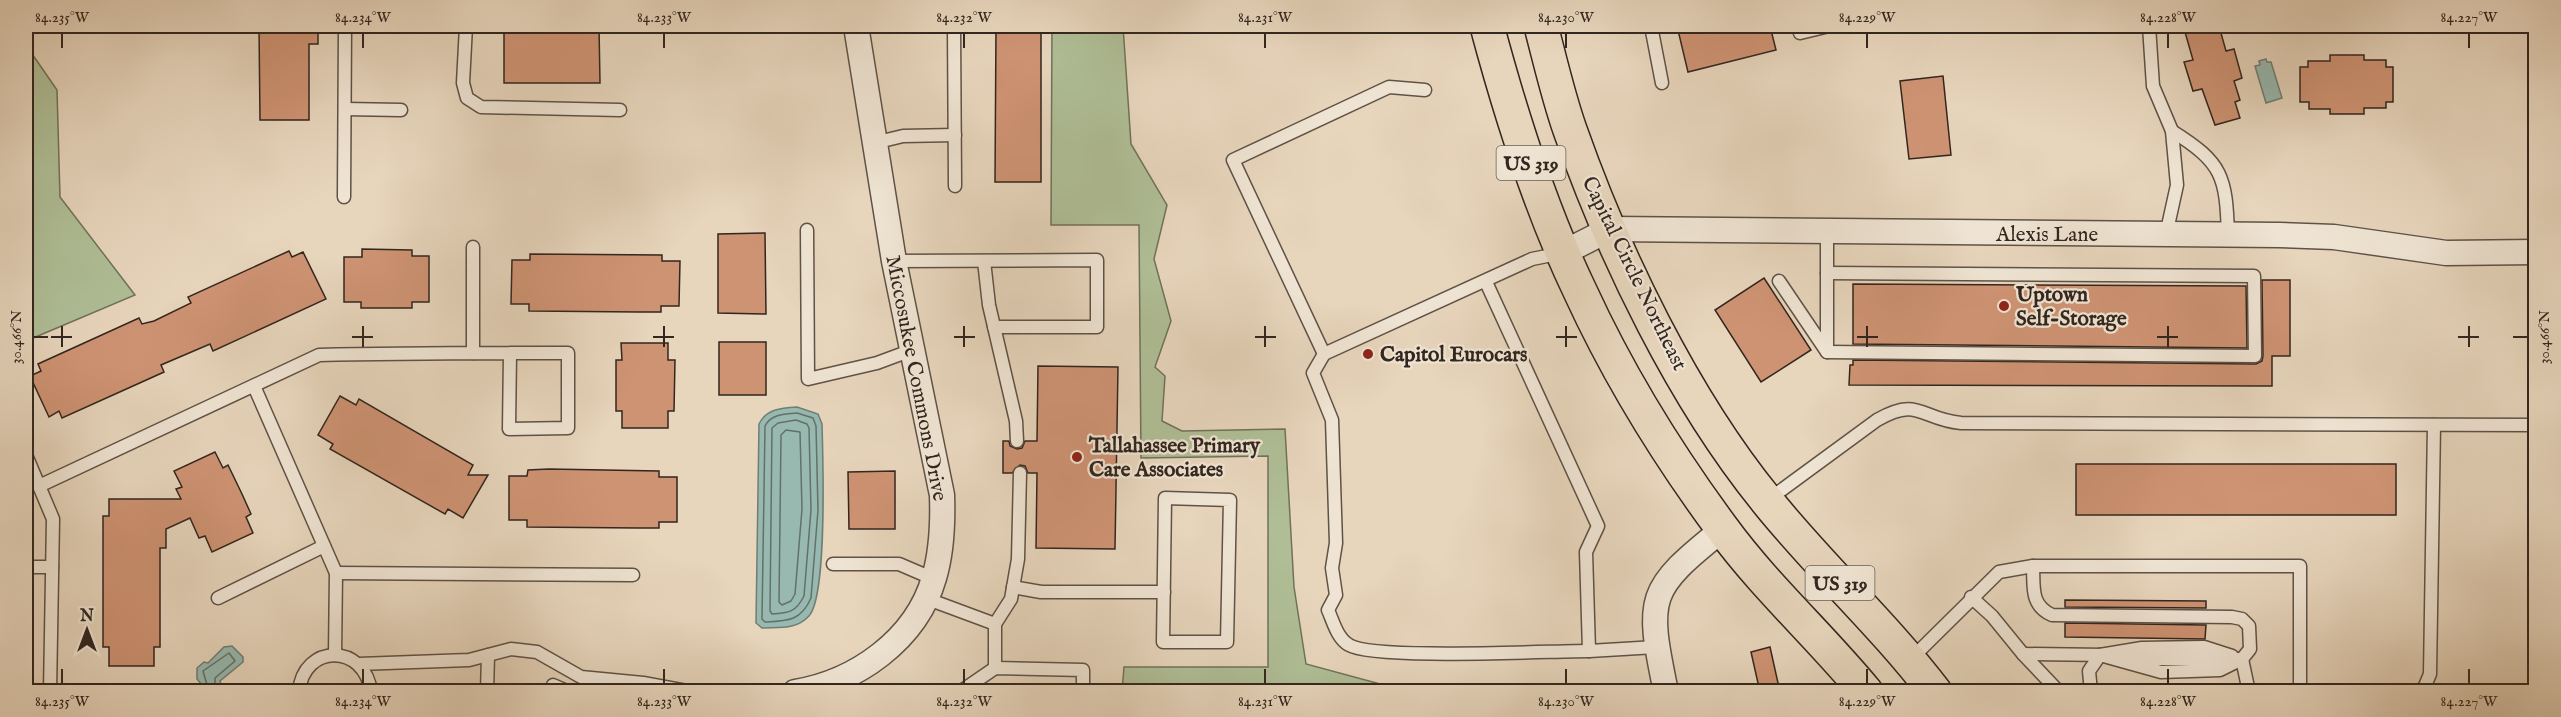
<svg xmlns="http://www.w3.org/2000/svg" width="2561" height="717" font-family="'IM FELL English',serif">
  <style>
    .green { fill: #afbe96; stroke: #70725a; stroke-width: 1.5 }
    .water { fill: #97b9b0; stroke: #6f7e76; stroke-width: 1.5 }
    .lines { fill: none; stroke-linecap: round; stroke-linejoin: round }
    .shore { stroke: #647068; stroke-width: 1.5 }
    .building { fill: #ce9373; stroke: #32261f; stroke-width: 1.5 }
    .service-casing { stroke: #5f5246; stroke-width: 15 }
    .minor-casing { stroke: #5f5246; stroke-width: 27 }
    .primary-casing { stroke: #32261f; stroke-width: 36 }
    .service { stroke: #efe4d3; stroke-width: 12 }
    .minor { stroke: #efe4d3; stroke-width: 24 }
    .primary { stroke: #e7d5bc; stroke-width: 33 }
    .ticks { fill: none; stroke: #32261f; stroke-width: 2 }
    .poi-dot { fill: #8f2418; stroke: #efe4d3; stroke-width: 2 }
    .labels { text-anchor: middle; stroke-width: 4.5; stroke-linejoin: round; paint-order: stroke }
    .shield { fill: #efe4d3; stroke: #6b5f55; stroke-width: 1.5 }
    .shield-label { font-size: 20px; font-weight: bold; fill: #32261f }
    .street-label { font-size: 21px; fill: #32261f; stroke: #efe4d3 }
    .poi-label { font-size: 21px; font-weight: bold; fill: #32261f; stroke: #efe4d3; text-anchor: start }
    .neatline { fill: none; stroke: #32261f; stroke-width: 2 }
    .ticks-label { font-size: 15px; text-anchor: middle; fill: #32261f }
  </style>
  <rect width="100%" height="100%" fill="#e7d5bc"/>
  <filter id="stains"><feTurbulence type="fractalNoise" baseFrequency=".00333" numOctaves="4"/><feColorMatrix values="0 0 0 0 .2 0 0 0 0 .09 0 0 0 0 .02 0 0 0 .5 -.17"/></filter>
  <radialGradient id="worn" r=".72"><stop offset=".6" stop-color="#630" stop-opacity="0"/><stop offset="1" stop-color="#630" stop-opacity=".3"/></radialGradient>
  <g class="green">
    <path d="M 1052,26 L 1123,26 L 1131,144 L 1167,205 L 1154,259 L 1171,321 L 1155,367 L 1165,376 L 1162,421 L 1182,431 L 1285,429 L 1294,587 L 1306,664 L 1406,691 L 1122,691 L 1124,667 L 1268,667 L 1268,456 L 1141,458 L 1139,225 L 1051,225 Z"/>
    <path d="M 26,45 L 57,90 L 60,197 L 135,295 L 26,341 Z"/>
  </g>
  <g class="water">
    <path d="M 2266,59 L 2267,62 L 2271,62 L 2282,98 L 2266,103 L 2255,66 L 2260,65 L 2259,61 Z"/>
    <path d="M 797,407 L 818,414 L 822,424 C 823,457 827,596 809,616 C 796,630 780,627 762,628 L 756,623 L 759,424 C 766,409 781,408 797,407 Z"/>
    <path d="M 232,646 L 243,657 L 243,662 L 220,681 L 223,691 L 197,691 L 202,685 L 197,679 L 197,668 L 204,662 L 208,663 L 224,647 Z"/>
  </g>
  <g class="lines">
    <g class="shore">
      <path d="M 797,413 L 813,418 L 816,426 L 818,510 L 811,598 C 801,621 788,621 765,622 L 762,619 L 765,426 C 771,414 785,414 797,413 Z"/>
      <path d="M 796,420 L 807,424 L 809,428 L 811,510 L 804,596 C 796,612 789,613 772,614 L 770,611 L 772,428 L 778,423 Z"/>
      <path d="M 786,430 L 800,432 L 802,509 L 795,594 L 791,601 L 782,605 L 779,602 L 781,435 Z"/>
      <path d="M 204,692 L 207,685 L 203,671 L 229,653 L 235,661 L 215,678 L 215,692"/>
    </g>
  </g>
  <g class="building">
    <path d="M 259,26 L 318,26 L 318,44 L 309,44 L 309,120 L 260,120 Z"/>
    <path d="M 504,26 L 599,26 L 600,83 L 504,83 Z"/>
    <path d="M 996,26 L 1041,26 L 1041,182 L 995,182 Z"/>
    <path d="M 1677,26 L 1770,26 L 1776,50 L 1688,72 Z"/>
    <path d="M 2208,26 L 2219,26 L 2226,51 L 2234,49 L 2242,78 L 2234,81 L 2240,100 L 2235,102 L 2240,118 L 2215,125 L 2202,89 L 2193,91 L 2184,62 L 2193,60 L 2185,32 Z"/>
    <path d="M 2330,55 L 2364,55 L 2364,60 L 2386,60 L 2386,67 L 2393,67 L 2393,102 L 2386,102 L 2386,108 L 2364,108 L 2364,114 L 2330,114 L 2330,109 L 2309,109 L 2309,102 L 2300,102 L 2300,67 L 2308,67 L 2308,61 L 2330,61 Z"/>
    <path d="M 1943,76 L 1951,155 L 1909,159 L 1900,81 Z"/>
    <path d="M 765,233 L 766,314 L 718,313 L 718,234 Z"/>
    <path d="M 362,249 L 412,250 L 412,256 L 429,256 L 429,302 L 412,302 L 412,308 L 361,308 L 361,302 L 344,302 L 344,257 L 362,257 Z"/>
    <path d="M 289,251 L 292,257 L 303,252 L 326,299 L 213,351 L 210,344 L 161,365 L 164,372 L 62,418 L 59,411 L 49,417 L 30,376 L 41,371 L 38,364 L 139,318 L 142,324 L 154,321 L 191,303 L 188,297 Z"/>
    <path d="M 530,254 L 662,255 L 662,261 L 680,261 L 679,306 L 661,306 L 661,312 L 639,312 L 529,311 L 529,304 L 511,304 L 512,260 L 530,260 Z"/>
    <path d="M 1764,278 L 1811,350 L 1761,382 L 1715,310 Z"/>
    <path d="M 2262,280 L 2290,280 L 2290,356 L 2272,356 L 2272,386 L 1849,385 L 1850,365 L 1853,365 L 1853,360 L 2256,364 L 2262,361 L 2263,356 Z"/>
    <path d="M 1853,284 L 2246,286 L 2247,348 L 1853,344 Z"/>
    <rect x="719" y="342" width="47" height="53"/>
    <path d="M 621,343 L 668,343 L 668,360 L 675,360 L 674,411 L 668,411 L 668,428 L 622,428 L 622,411 L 616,411 L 616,360 L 622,360 Z"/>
    <path d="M 1038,366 L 1118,367 L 1115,549 L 1036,548 L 1037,473 L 1028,473 L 1025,466 L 1020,465 L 1012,473 L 1003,473 L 1003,441 L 1009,441 L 1010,446 L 1017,449 L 1022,448 L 1025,441 L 1037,441 Z"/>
    <path d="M 340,396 L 356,405 L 359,399 L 473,465 L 468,475 L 488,475 L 463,518 L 448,509 L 445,514 L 330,449 L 333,444 L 318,435 Z"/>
    <path d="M 215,452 L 223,468 L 228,465 L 242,494 L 251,514 L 246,517 L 253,533 L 212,552 L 205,536 L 199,538 L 190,518 L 166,529 L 166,548 L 160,548 L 160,647 L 154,647 L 154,666 L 109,666 L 109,647 L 103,647 L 103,516 L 109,516 L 109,499 L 181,499 L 176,489 L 182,487 L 174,471 Z"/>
    <rect x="2076" y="464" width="320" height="51"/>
    <path d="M 549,469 L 659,471 L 659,477 L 677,477 L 677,522 L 659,522 L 659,528 L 637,528 L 527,527 L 527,520 L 509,520 L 509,476 L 527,476 L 528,470 Z"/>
    <path d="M 895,471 L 895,529 L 849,529 L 848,472 Z"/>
    <path d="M 2065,600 L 2206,601 L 2206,608 L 2065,607 Z"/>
    <path d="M 2065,623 L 2206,625 L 2205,639 L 2065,637 Z"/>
    <path d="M 1770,647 L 1780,692 L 1760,692 L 1751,652 Z"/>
  </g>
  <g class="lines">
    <g class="service-casing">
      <g id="service">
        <path d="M 466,26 L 463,83 L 467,98 L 481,107 L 620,110"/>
        <path d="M 954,26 L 955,186"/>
        <path d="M 1651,26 L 1662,83"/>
        <path d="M 1798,26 L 1800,33 L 1829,26"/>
        <path d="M 2149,26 L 2153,86 L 2172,131 L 2177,185 L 2166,235"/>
        <path d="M 1425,90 L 1389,87 L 1233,160 L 1324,354 L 1532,259 L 1562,253"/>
        <path d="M 345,109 L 401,110"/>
        <path d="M 2172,131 C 2223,163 2226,176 2228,235"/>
        <path d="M 874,143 L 903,136 L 955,135"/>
        <path d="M 344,197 L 345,26"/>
        <path d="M 807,230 L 808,379 L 877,363 L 912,350"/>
        <path d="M 894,261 L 1097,260 L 1097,327 L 994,327"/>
        <path d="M 984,261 L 989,305 L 1016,421 L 1017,441"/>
        <path d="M 1827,273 L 2254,276 L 2255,356 L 1827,352"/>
        <path d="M 1779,281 L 1827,352 L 1827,233"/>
        <path d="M 1486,282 L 1598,526 L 1586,552 L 1589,651 L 1656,647"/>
        <path d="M 473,353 L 473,247"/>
        <path d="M 1324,354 L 1313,373 L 1332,420 L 1336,543 L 1332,568 L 1336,595 L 1328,610 C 1333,621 1337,638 1349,645 C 1373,660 1550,651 1589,651"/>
        <path d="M 254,386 L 336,573 L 335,655"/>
        <path d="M 26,455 L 53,519 L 50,692"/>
        <path d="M 39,486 L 319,355 C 402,353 485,353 568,353 L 568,428 L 509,429 L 510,353"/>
        <path d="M 1165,498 L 1230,500 L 1227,642 L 1163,642 Z"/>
        <path d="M 1768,500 L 1877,420 C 1919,396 1920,419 1961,423 L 2536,425"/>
        <path d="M 833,564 L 899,564 L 934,579"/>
        <path d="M 2033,566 C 2034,587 2030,605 2052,615 L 2232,617 L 2242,619 L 2249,626 L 2250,649 L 2242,659 L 2220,670 L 2161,672 L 2100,655"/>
        <path d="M 26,567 L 52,567"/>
        <path d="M 336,573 L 633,575"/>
        <path d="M 1013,587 L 1041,592 L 1164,592"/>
        <path d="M 1971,597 L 1992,616 L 2023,654 L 2059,692"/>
        <path d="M 218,598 L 324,546"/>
        <path d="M 925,598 L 995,624"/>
        <path d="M 2023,654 L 2106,655"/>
        <path d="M 2132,659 L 2238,659"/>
        <path d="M 2242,659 L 2249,692"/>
        <path d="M 1910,660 L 1999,572 L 2033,566 L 2300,566 L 2300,692"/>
        <path d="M 359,664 L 469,660 L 511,649 L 537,652 L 581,677 L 643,683 L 692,692"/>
        <path d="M 995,668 L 995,624 L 1011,599 L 1018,559 L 1020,473"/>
        <path d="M 553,685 L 569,692"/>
        <path d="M 299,692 C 303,643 365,643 371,692"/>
        <path d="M 487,692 L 488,655"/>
        <path d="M 960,692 L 995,668 L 1083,670 L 1083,692"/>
        <path d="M 2091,692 L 2089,671 L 2100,655 L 2142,648 L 2204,647 L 2232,656"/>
        <path d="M 2419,692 L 2425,686 L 2430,674 L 2434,425"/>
      </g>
    </g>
    <g class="minor-casing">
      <g id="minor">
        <path d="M 1563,253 L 1610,229 L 2279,235 L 2334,237 L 2446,253 L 2536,252"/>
        <path d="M 795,692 C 856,682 916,640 934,578 C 942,551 943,523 942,495 L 894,261 L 856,26"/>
        <path d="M 1666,692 C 1646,596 1647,590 1723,529"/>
      </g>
    </g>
    <g class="primary-casing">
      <g id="primary">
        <path d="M 1487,26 C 1510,112 1541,210 1580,291 C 1618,374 1668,455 1722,528 C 1765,587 1820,636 1866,692"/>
        <path d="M 1541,26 C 1550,60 1558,96 1570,130 C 1614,255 1683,398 1767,501 C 1820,567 1884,625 1935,692"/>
      </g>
    </g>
    <use href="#service" class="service"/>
    <use href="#minor" class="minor"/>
    <use href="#primary" class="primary"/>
  </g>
  <path class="ticks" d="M 62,33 L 62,48M 363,33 L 363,48M 664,33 L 664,48M 964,33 L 964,48M 1265,33 L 1265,48M 1566,33 L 1566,48M 1867,33 L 1867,48M 2168,33 L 2168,48M 2469,33 L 2469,48M 62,326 L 62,347M 363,326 L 363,347M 664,326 L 664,347M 964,326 L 964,347M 1265,326 L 1265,347M 1566,326 L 1566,347M 1867,326 L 1867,347M 2168,326 L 2168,347M 2469,326 L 2469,347M 33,337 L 48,337M 51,337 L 72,337M 352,337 L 373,337M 653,337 L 674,337M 954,337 L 975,337M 1255,337 L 1276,337M 1556,337 L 1577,337M 1857,337 L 1878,337M 2157,337 L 2178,337M 2458,337 L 2479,337M 2513,337 L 2528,337M 62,669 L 62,684M 363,669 L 363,684M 664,669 L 664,684M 964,669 L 964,684M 1265,669 L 1265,684M 1566,669 L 1566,684M 1867,669 L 1867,684M 2168,669 L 2168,684M 2469,669 L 2469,684"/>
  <g class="poi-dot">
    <circle cx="2004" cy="306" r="6"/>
    <circle cx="1368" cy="354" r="6"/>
    <circle cx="1077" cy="457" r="6"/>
  </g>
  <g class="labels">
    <g class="shield">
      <rect x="1496.5" y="146" width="69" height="34" rx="4.5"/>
      <rect x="1805.5" y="566" width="69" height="34" rx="4.5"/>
    </g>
    <g class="shield-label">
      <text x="1531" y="170">US 319</text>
      <text x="1840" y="590">US 319</text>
    </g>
    <g class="street-label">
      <text x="2047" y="241">Alexis Lane</text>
      <text transform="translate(1635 273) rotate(64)" y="7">Capital Circle Northeast</text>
      <text transform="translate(917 378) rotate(79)" y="7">Miccosukee Commons Drive</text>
    </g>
    <g class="poi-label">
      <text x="2016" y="301">Uptown<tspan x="2016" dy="24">Self-Storage</tspan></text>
      <text x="1380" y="361">Capitol Eurocars</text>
      <text x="1089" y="452">Tallahassee Primary<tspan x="1089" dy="24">Care Associates</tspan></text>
    </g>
  </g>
  <rect width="2561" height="717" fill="none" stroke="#e7d5bc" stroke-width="66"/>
  <g transform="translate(87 630)" stroke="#efe4d3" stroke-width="4.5" paint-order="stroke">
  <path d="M0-4.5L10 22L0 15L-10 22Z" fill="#32261f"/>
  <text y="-9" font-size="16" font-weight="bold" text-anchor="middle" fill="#32261f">N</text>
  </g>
  <rect x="33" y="33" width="2495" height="651" class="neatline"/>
  <g class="ticks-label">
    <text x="62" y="22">84.235°W</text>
    <text x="363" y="22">84.234°W</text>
    <text x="664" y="22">84.233°W</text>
    <text x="964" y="22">84.232°W</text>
    <text x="1265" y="22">84.231°W</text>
    <text x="1566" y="22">84.230°W</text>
    <text x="1867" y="22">84.229°W</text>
    <text x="2168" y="22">84.228°W</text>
    <text x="2469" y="22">84.227°W</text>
    <text transform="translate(16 337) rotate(-90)" y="5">30.466°N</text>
    <text transform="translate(2544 337) rotate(-90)" y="5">30.466°N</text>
    <text x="62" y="706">84.235°W</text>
    <text x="363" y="706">84.234°W</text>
    <text x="664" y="706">84.233°W</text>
    <text x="964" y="706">84.232°W</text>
    <text x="1265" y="706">84.231°W</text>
    <text x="1566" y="706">84.230°W</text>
    <text x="1867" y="706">84.229°W</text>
    <text x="2168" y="706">84.228°W</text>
    <text x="2469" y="706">84.227°W</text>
  </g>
  <rect width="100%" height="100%" filter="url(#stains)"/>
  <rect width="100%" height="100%" fill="url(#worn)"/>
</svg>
